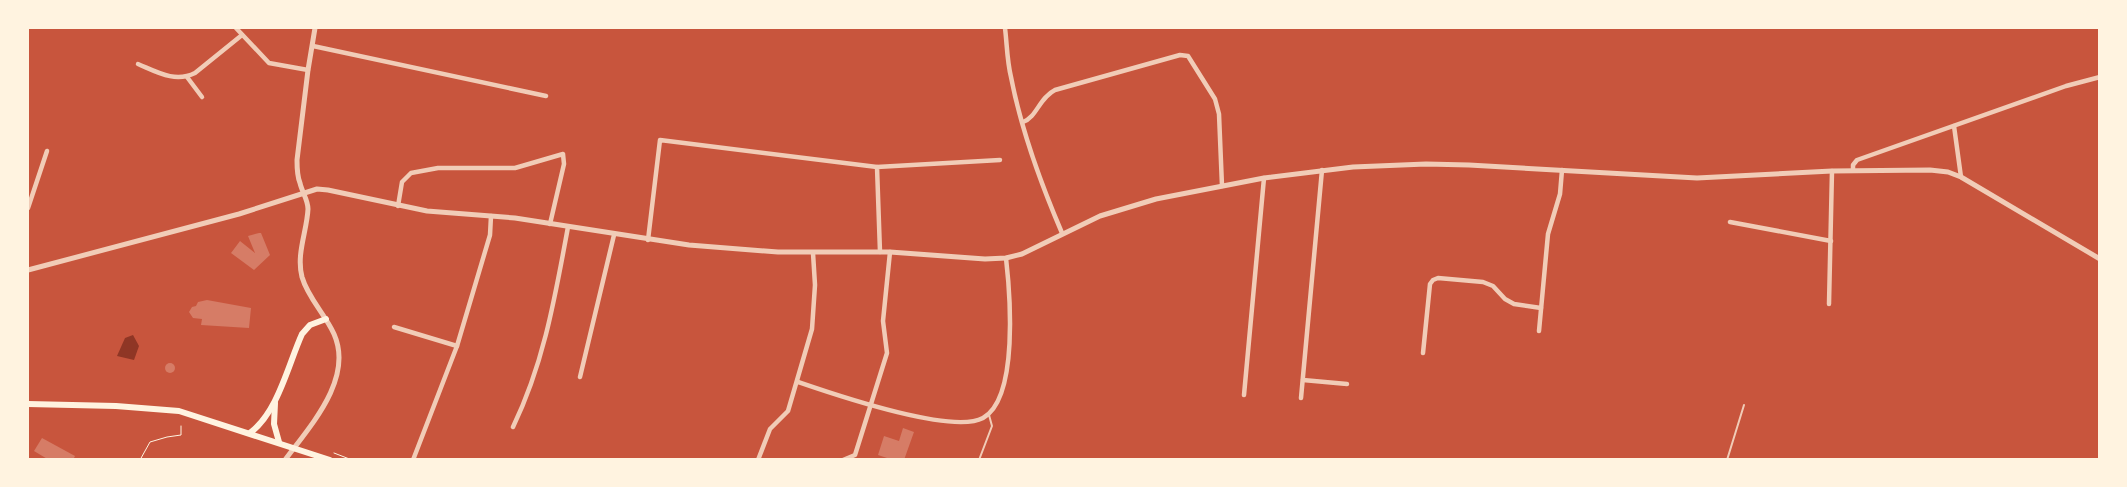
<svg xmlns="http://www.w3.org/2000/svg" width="2127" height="487" font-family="Barlow,sans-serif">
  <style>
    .water { fill: #8f3625 }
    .building { fill: #d67c66 }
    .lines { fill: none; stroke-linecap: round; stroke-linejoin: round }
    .path { stroke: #fff3e0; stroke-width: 1 }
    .service { stroke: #f1ccb7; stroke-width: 2 }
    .minor { stroke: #f1ccb7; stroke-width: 4.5 }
    .tertiary { stroke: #f1ccb7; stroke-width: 5 }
    .secondary { stroke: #fff3e0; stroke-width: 6 }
  </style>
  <rect width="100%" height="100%" fill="#c8553d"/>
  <path class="water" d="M 133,335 L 139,346 L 134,360 L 117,356 L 125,338 Z"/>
  <g class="building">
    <path d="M 259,233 L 261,233 L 270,255 L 254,270 L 231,253 L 240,241 L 255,253 L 248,236 Z"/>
    <path d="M 207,300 L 251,308 L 249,328 L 201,325 L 202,319 L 193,318 L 189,312 L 192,307 L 196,306 L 198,302 Z"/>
    <circle cx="170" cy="368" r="5"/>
    <path d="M 903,428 L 914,432 L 904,460 L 893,460 L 878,455 L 884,436 L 899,441 Z"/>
    <path d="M 42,438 L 75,456 L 73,460 L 49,460 L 34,451 Z"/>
  </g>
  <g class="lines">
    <g class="path">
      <path d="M 334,453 L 352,460"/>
      <path d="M 140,460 L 150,442 L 167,437 L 181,435 L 181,426"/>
    </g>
    <g class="service">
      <path d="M 979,460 L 992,426 L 989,415"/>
      <path d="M 1727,460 L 1744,405"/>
    </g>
    <g class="minor">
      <path d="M 236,28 L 269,63 L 308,70"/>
      <path d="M 1005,28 C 1007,44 1007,61 1011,77 C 1021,129 1041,184 1062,233"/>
      <path d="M 313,46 L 546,96"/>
      <path d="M 138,64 C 157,72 175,83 195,73 L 242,35"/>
      <path d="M 187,77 L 202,97"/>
      <path d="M 1023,122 C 1037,117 1039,98 1055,90 L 1180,55 L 1188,56 L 1215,99 L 1219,114 L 1222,186"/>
      <path d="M 1954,126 L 1961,177"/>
      <path d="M 1853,170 L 1853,165 L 1857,160 L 2066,86 L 2100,77"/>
      <path d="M 398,206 L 402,182 L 411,173 L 438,168 L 515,168 L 563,154 L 564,164 L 550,224"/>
      <path d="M 28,208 L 47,151"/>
      <path d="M 1730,222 L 1831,241"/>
      <path d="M 648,240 L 660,140 L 877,167"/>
      <path d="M 880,252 L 877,167 L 1000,160"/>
      <path d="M 1829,304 L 1832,171"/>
      <path d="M 394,327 L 457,346"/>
      <path d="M 1539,331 L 1548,234 L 1560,194 L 1562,170"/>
      <path d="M 1423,353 L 1430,284 L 1433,280 L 1438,278 L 1483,282 L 1493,286 L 1505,299 L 1514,304 L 1541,308"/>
      <path d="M 580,377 L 614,235"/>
      <path d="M 1303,380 L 1347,384"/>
      <path d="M 798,382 C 833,394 951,435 983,418 C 1019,398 1010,293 1006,258"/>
      <path d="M 1244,395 L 1264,178"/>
      <path d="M 1301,398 L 1322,170"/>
      <path d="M 513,427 C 544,363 555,297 568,227"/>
      <path d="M 413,460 L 457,346 L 490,235 L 491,216"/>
      <path d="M 758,460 L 770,429 L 788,411 L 812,329 L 815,285 L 813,253"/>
      <path d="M 843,460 L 855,455 L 887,353 L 883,321 L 890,252"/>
    </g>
    <g class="tertiary">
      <path d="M 28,270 L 239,214 L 317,189 L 328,190 L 427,211 L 515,218 L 689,245 L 778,252 L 890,252 L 985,259 L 1006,258 L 1022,254 L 1100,216 L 1156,199 L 1264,178 L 1353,167 L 1426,164 L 1469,165 L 1697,178 L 1832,171 L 1930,170 L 1948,172 L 1961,177 L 2100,259"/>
      <path d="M 285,460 C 310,426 354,379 334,334 C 325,314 308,298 302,277 C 296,254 307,231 308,209 C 308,200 302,192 300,183 C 297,176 297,168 297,160 L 308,70 L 315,28"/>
    </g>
    <g class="secondary">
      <path d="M 275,403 L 274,424 L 279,442"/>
      <path d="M 28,404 L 116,406 L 179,411 L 330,460"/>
      <path d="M 250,433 C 278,412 288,365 302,334 L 310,325 L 326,319"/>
    </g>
  </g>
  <rect width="2127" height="487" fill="none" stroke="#fff3e0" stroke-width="58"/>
</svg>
